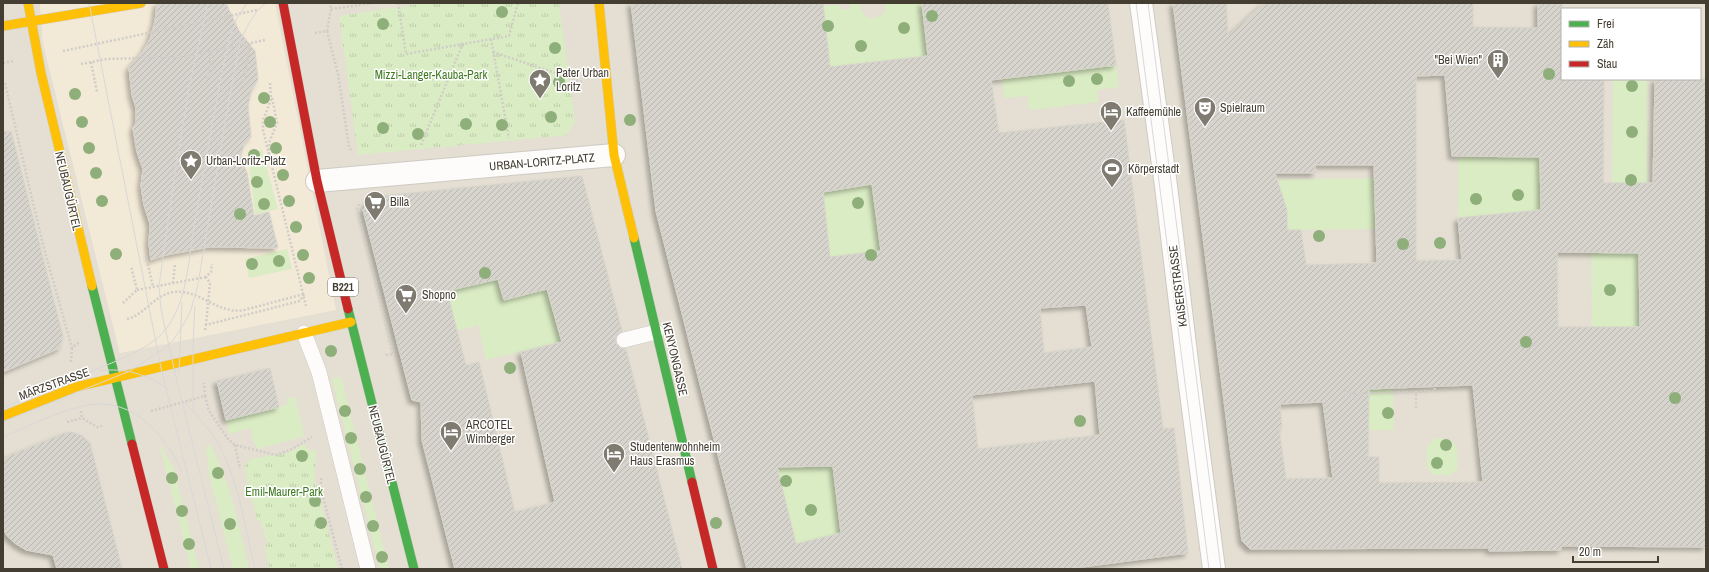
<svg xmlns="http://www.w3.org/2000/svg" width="1709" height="572" font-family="'Archivo Narrow',sans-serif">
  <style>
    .residential { fill: #e4dfd2; fill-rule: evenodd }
    .commercial { fill: #f3e9d7 }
    .grass { fill: #daecc3 }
    .park { fill: url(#park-tufts) }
    .building { fill: url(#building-hatch); stroke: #d7d4cc; fill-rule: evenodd; filter: url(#shadow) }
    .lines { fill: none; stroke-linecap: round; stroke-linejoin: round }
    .lane-casing { stroke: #cdcac3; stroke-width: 16 }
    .street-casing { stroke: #cdcac3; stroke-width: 24 }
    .fast-casing { stroke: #d0ccbd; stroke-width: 10 }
    .slow-casing { stroke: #d0ccbd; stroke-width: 10 }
    .jam-casing { stroke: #d0ccbd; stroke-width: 10 }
    .path { stroke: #d0cdc8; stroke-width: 2.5; stroke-dasharray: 2 2; stroke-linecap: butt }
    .lane { stroke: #fdfcfb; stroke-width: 15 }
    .street { stroke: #fdfcfb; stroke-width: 22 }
    .fast { stroke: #4caf50; stroke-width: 9 }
    .slow { stroke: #ffc107; stroke-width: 9 }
    .jam { stroke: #c62828; stroke-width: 9 }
    .tram { stroke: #d8d8d7; stroke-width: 1 }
    .tree { fill: #8eae7a }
    .labels { text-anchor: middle; stroke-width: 3; stroke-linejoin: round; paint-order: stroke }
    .shield { fill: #fff; stroke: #7c7870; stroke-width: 1 }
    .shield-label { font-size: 11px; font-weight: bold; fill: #443e32 }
    .poi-label { font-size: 12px; fill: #443e32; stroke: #fff; text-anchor: start }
    .park-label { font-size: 12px; fill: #3f7a22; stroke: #fff }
    .street-label { font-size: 12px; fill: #443e32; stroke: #fff }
  </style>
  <defs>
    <pattern id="park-tufts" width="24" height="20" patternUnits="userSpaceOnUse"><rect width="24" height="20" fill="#daecc3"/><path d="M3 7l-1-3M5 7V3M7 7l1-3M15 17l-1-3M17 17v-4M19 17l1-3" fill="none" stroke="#bccba8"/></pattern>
    <pattern id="building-hatch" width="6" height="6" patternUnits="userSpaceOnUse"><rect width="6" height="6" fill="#d7d4cd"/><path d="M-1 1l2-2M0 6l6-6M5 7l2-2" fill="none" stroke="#bab7b0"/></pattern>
    <filter id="shadow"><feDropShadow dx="-3.5" dy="3.5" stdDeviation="2" flood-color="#0004"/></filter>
  </defs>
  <rect width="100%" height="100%" fill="#efede6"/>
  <path class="residential" d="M 3,3 L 40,3 L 43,43 L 120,353 L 275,3 L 1706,3 L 1706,569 L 3,569 ZM 1562,9 L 1700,9 L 1700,79 L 1562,79 Z"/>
  <path class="commercial" d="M 40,3 L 275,3 L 336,310 L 120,353 L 43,43 Z"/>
  <g class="grass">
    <path d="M 860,3 C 861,17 869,21 882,15 L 885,9 L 885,3 L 1009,3 L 998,19 L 925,26 L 928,56 L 830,67 L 823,5 L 841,5 L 841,9 L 850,9 L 850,4 Z"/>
    <path d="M 1116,65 L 1119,87 L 1097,90 L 1098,102 L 1029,110 L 1028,96 L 1004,98 L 1002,78 Z"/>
    <path d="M 1613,79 L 1647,79 L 1647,195 L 1640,194 L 1640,183 L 1617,183 L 1617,194 L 1612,194 Z"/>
    <path d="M 262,150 L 278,209 L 255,214 L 248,154 Z"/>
    <path d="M 1458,157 L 1540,157 L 1541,210 L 1458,218 Z"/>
    <path d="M 1374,178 L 1376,229 L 1287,230 L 1287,210 L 1269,180 Z"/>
    <path d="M 872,184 L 881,251 L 830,257 L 823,191 Z"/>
    <path d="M 287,249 L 292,269 L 249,278 L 245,259 Z"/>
    <path d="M 1591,252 L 1639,253 L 1640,339 L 1592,339 Z"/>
    <path d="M 465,268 L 497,273 L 504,300 L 547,289 L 567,340 L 486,360 L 478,325 L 457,331 L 445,292 L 469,286 Z"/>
    <path d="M 341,377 L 389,569 L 380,569 L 332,379 Z"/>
    <path d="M 1393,388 L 1394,430 L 1369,430 L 1369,407 L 1322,390 Z"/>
    <path d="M 295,397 L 304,433 L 302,437 L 258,449 L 253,440 L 251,428 L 229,434 L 226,420 L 288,404 L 286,398 Z"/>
    <path d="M 1434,439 L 1450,439 L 1457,446 L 1458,469 L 1450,475 L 1433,475 L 1427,467 L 1427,446 Z"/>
    <path d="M 159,443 L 174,469 L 199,569 L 191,569 Z"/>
    <path d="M 210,445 C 231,483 239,527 249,569 L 233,569 L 209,475 L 206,447 Z"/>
    <path d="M 833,466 L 842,547 L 818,545 L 813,540 L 796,544 L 777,468 Z"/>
  </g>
  <g class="park">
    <path d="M 426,3 L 559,3 L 575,122 L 567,135 L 358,155 L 339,16 Z"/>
    <path d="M 304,444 L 309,450 L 316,450 L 315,480 L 338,569 L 270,569 L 264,545 L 268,544 L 260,520 L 257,520 L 245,471 L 245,465 L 251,459 L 288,453 Z"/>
  </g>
  <g class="building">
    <path d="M 157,3 L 226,3 L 239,31 L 255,51 L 258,79 L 251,92 L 248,106 L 251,137 L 245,142 L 240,157 L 247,173 L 254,216 L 269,212 L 278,248 L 209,247 L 166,255 L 151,260 L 149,244 L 150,224 L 144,205 L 141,186 L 143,169 L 137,152 L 133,128 L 136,123 L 136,108 L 132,95 L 129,68 L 144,50 L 150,39 L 155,21 Z"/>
    <path d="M 631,3 L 823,3 L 830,67 L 928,56 L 922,3 L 1108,3 L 1116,65 L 991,80 L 999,133 L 1124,120 L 1163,429 L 1174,428 L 1188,553 L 1068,569 L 747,569 L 656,211 ZM 872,184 L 881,251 L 830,257 L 823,192 ZM 1086,305 L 1092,347 L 1044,353 L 1040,308 ZM 1095,381 L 1100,435 L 978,449 L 972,395 ZM 833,466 L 841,533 L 796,544 L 777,467 Z"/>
    <path d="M 1173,3 L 1226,3 L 1228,36 L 1264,3 L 1473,3 L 1473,27 L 1538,28 L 1538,3 L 1562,3 L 1562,79 L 1604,79 L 1603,183 L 1653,183 L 1655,79 L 1706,79 L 1706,547 L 1561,546 L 1561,550 L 1489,551 L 1489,548 L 1250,549 L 1242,541 ZM 1445,75 L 1452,156 L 1540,157 L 1541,210 L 1458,218 L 1462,260 L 1416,261 L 1416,76 ZM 1315,165 L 1374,165 L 1377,263 L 1306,265 L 1301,230 L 1287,230 L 1287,210 L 1275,173 L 1316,173 ZM 1557,252 L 1639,253 L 1640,327 L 1558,327 ZM 1473,385 L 1483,482 L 1379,483 L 1379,457 L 1368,457 L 1369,389 ZM 1323,402 L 1333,478 L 1286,479 L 1279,428 L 1282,428 L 1280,404 Z"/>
    <path d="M 11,131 L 63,337 L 60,348 L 3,372 L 3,132 Z"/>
    <path d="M 582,176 L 622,331 L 616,337 L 615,343 L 621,348 L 626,349 L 682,569 L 455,569 L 422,440 L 421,402 L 412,400 L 363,210 L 371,197 ZM 498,279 L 504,300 L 547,289 L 562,342 L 521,352 L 555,502 L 515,512 L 479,362 L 466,366 L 447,291 Z"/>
    <path d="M 270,368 L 279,407 L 226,420 L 217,381 Z"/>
    <path d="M 72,432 L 83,436 L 90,443 L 122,569 L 57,569 L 53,555 L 26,550 L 16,544 L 7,536 L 3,528 L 3,458 L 65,433 Z"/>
  </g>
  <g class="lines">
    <g class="lane-casing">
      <g id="lane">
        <path d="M 304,333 L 319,372 L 368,569"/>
        <path d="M 624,340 L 656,332"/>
      </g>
    </g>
    <g class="street-casing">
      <g id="street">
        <path d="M 1141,3 L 1166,186 L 1189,378 L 1214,569"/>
        <path d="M 317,181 L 614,155"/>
      </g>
    </g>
    <g class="fast-casing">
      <g id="fast">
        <path d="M 634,238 L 692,482"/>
        <path d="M 92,286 L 132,444"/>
        <path d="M 348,309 L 414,569"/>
      </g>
    </g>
    <g class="slow-casing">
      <g id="slow">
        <path d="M 28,3 L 41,73 L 92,286"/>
        <path d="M 599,3 L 614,155 L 634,238"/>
        <path d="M 3,26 L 141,3"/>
        <path d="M 3,416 L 76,387 L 351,322"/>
      </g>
    </g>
    <g class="jam-casing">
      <g id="jam">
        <path d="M 283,3 L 317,181 L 348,309"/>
        <path d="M 132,444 L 164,569"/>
        <path d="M 692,482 L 713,569"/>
      </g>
    </g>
    <g class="path">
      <path d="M 398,3 L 406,54 L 509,36 L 518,3"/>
      <path d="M 331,9 L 374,3"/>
      <path d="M 327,31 L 338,74 L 349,147 L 352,151"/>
      <path d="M 315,33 L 327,31 L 331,9 L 330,3"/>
      <path d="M 491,39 L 509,138"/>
      <path d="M 63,51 L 257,10"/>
      <path d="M 493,52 L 582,82"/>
      <path d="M 91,62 L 97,92"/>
      <path d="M 3,63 L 13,61"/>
      <path d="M 81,64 L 107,59 L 182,57 L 265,40"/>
      <path d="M 244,81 L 250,43"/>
      <path d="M 5,83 L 42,241 L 72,348 L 79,342"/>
      <path d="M 207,83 L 212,50"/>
      <path d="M 270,83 L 271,100 L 263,120 L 263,130 L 306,306"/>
      <path d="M 421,145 L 463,43"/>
      <path d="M 269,154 L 269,143 L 277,123 L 272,97"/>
      <path d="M 359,204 L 357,209 L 393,354 L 386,355"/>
      <path d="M 146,256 L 153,287"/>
      <path d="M 173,283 L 175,264"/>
      <path d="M 137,290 L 206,277"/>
      <path d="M 123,303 L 137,290 L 131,266"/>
      <path d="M 127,319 C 145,315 155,294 174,292 C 200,289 218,315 244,310 L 304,294"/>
      <path d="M 206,325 L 210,283 L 206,277 L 211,272 L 212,264"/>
      <path d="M 205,330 L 206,325 L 300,301 L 304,294"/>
      <path d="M 71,362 L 72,348"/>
      <path d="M 1345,390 L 1346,394 L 1416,392 L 1416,410"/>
      <path d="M 1416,392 L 1435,391 L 1434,386"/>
      <path d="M 205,396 L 209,411 L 228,439 L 235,445 L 276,455 L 292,449 L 312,437"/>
      <path d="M 81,411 L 82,418 L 97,427 L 102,426"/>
      <path d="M 151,411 L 205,396 L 204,383"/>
      <path d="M 67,422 L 82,418"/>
      <path d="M 235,445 L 240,469"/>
      <path d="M 321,478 L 321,489 L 342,569"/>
    </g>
    <use href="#lane" class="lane"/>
    <use href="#street" class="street"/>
    <use href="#fast" class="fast"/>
    <use href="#slow" class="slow"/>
    <use href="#jam" class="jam"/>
    <g class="tram">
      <path d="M 89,3 L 162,373 L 211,569"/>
      <path d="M 208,3 L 190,83 L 176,165 L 159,286 L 161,309 L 177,382 L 224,569"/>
      <path d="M 1136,3 L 1209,569"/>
      <path d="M 1148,3 L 1221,569"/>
      <path d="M 100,371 C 125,367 148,375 168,389"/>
      <path d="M 179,373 L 182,302"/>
      <path d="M 182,400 C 196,414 209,428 219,445 C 239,482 245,528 255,569"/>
      <path d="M 3,408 L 126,357 C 140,350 156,342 166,329 C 189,298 188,258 195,221 C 206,160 216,97 230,36 L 237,18 L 247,3"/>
      <path d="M 193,412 L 193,345 L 195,306"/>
      <path d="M 3,422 L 130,371 L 165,348 L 174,339 L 183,325 L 191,310 L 198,284 L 224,129 L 240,42 L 248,25 L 257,11 L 266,3"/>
      <path d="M 3,437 C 29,426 56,412 83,406 C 132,395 163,433 182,471"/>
    </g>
  </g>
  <g class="tree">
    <circle cx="502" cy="12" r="6"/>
    <circle cx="932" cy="16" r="6"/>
    <circle cx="383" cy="24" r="6"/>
    <circle cx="828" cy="26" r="6"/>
    <circle cx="904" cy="28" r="6"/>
    <circle cx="861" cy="46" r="6"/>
    <circle cx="555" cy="48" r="6"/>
    <circle cx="1549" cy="74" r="6"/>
    <circle cx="1097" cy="79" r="6"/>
    <circle cx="1069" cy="81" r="6"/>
    <circle cx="559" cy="82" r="6"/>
    <circle cx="1632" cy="86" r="6"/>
    <circle cx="75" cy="94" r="6"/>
    <circle cx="264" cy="98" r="6"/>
    <circle cx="551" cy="117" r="6"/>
    <circle cx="630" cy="120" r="6"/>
    <circle cx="82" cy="122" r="6"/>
    <circle cx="270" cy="122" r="6"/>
    <circle cx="466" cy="124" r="6"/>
    <circle cx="502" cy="125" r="6"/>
    <circle cx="383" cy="128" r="6"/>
    <circle cx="1632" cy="132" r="6"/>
    <circle cx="418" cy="134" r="6"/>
    <circle cx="89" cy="148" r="6"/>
    <circle cx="276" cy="148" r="6"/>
    <circle cx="254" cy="155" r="6"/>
    <circle cx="96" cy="173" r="6"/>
    <circle cx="283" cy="175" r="6"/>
    <circle cx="1631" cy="180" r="6"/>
    <circle cx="257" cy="182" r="6"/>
    <circle cx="1518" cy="195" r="6"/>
    <circle cx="1476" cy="199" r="6"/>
    <circle cx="102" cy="201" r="6"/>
    <circle cx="289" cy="201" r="6"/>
    <circle cx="858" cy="203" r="6"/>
    <circle cx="264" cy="204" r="6"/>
    <circle cx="240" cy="214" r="6"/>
    <circle cx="296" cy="227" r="6"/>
    <circle cx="1319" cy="236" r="6"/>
    <circle cx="1440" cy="243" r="6"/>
    <circle cx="1403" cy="244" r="6"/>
    <circle cx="116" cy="254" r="6"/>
    <circle cx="303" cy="255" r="6"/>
    <circle cx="871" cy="255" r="6"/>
    <circle cx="279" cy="261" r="6"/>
    <circle cx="252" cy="264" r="6"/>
    <circle cx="485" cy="273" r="6"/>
    <circle cx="309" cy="278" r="6"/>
    <circle cx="1610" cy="290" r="6"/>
    <circle cx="1526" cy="342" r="6"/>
    <circle cx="331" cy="351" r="6"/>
    <circle cx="510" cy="368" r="6"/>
    <circle cx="1675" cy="398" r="6"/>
    <circle cx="345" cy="411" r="6"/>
    <circle cx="1388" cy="413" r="6"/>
    <circle cx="1080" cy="421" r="6"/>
    <circle cx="351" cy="438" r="6"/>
    <circle cx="1446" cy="445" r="6"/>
    <circle cx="302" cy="456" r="6"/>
    <circle cx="1437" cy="463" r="6"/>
    <circle cx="360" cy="469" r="6"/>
    <circle cx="218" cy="473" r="6"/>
    <circle cx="172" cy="478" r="6"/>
    <circle cx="786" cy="481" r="6"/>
    <circle cx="366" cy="497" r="6"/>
    <circle cx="315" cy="501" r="6"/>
    <circle cx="811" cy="510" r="6"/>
    <circle cx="182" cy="511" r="6"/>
    <circle cx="321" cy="523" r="6"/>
    <circle cx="716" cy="523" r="6"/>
    <circle cx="230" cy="524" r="6"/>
    <circle cx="373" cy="526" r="6"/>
    <circle cx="189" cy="544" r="6"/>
    <circle cx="382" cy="557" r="6"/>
  </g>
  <defs>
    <g id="building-pin" transform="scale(1.15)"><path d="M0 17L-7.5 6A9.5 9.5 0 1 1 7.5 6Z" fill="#807b71" stroke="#fff"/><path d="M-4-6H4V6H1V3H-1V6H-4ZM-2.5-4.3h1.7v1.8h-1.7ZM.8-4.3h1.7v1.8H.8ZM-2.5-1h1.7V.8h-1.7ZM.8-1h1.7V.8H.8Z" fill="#fff"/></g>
    <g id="sight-pin" transform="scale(1.15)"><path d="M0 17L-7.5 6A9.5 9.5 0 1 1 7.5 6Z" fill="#807b71" stroke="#fff"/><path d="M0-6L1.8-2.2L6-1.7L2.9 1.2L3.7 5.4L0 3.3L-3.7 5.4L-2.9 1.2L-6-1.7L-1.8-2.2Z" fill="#fff"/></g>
    <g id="theatre-pin" transform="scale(1.15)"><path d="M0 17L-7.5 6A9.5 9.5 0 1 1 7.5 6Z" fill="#807b71" stroke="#fff"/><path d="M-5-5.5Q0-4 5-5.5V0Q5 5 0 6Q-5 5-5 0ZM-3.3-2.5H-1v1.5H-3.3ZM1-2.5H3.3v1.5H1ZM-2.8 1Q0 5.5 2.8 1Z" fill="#fff"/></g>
    <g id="hotel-pin" transform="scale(1.15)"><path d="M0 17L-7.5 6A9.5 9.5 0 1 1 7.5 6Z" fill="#807b71" stroke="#fff"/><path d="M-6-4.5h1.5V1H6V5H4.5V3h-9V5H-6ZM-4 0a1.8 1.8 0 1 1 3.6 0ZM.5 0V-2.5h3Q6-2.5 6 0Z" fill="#fff"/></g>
    <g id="stadium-pin" transform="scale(1.15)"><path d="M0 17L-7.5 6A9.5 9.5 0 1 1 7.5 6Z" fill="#807b71" stroke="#fff"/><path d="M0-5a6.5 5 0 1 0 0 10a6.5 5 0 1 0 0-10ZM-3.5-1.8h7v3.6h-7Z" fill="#fff"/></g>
    <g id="supermarket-pin" transform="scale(1.15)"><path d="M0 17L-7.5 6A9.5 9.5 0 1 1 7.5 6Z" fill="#807b71" stroke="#fff"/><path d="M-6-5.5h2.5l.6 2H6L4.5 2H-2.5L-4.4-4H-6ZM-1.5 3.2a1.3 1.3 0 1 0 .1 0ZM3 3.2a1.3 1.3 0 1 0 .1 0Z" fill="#fff"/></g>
  </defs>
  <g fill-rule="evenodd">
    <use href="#building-pin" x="1498" y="60"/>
    <use href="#sight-pin" x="540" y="80"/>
    <use href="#theatre-pin" x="1205" y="108"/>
    <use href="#hotel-pin" x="1111" y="112"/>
    <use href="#sight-pin" x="191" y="161"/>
    <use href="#stadium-pin" x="1112" y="169"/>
    <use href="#supermarket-pin" x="375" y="202"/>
    <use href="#supermarket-pin" x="406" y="295"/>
    <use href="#hotel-pin" x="451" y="432"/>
    <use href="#hotel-pin" x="614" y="454"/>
  </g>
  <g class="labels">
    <rect class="shield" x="328" y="278" width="30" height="18" rx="3"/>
    <g class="shield-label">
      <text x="343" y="291">B221</text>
    </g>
    <g class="poi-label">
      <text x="1482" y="64" text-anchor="end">"Bei Wien"</text>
      <text x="556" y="77">Pater Urban<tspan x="556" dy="14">Loritz</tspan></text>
      <text x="1220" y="112">Spielraum</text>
      <text x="1126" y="116">Kaffeemühle</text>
      <text x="206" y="165">Urban-Loritz-Platz</text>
      <text x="1128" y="173">Körperstadt</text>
      <text x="390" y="206">Billa</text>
      <text x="422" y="299">Shopno</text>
      <text x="466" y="429">ARCOTEL<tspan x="466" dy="14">Wimberger</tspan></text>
      <text x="630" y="451">Studentenwohnheim<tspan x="630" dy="14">Haus Erasmus</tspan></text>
    </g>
    <g class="park-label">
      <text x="431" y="79">Mizzi-Langer-Kauba-Park</text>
      <text x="284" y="496">Emil-Maurer-Park</text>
    </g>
    <g class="street-label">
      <text transform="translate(542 162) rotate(-5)" y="4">URBAN-LORITZ-PLATZ</text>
      <text transform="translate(68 191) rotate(77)" y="4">NEUBAUGÜRTEL</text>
      <text transform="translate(1178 286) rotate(-97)" y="4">KAISERSTRASSE</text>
      <text transform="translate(675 359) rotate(77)" y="4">KENYONGASSE</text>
      <text transform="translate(54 384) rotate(-20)" y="4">MÄRZSTRASSE</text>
      <text transform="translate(382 445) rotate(76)" y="4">NEUBAUGÜRTEL</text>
    </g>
  </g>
  <rect width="1709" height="572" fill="none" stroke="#443e32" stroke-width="8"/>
  <rect x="1561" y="8" width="140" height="72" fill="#ffffff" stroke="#b4b2ad"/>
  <rect x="1569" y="21" width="20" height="6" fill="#4caf50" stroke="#b4b2ad"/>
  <text x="1597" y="28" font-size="12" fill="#443e32">Frei</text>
  <rect x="1569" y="41" width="20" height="6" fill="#ffc107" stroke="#b4b2ad"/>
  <text x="1597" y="48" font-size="12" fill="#443e32">Zäh</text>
  <rect x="1569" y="61" width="20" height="6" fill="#c62828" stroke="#b4b2ad"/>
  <text x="1597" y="68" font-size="12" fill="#443e32">Stau</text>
  <path d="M1573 556v6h85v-6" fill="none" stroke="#443e32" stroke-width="2"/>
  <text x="1579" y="556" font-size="12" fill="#443e32" stroke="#ffffff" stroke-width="3" paint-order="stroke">20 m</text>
</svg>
